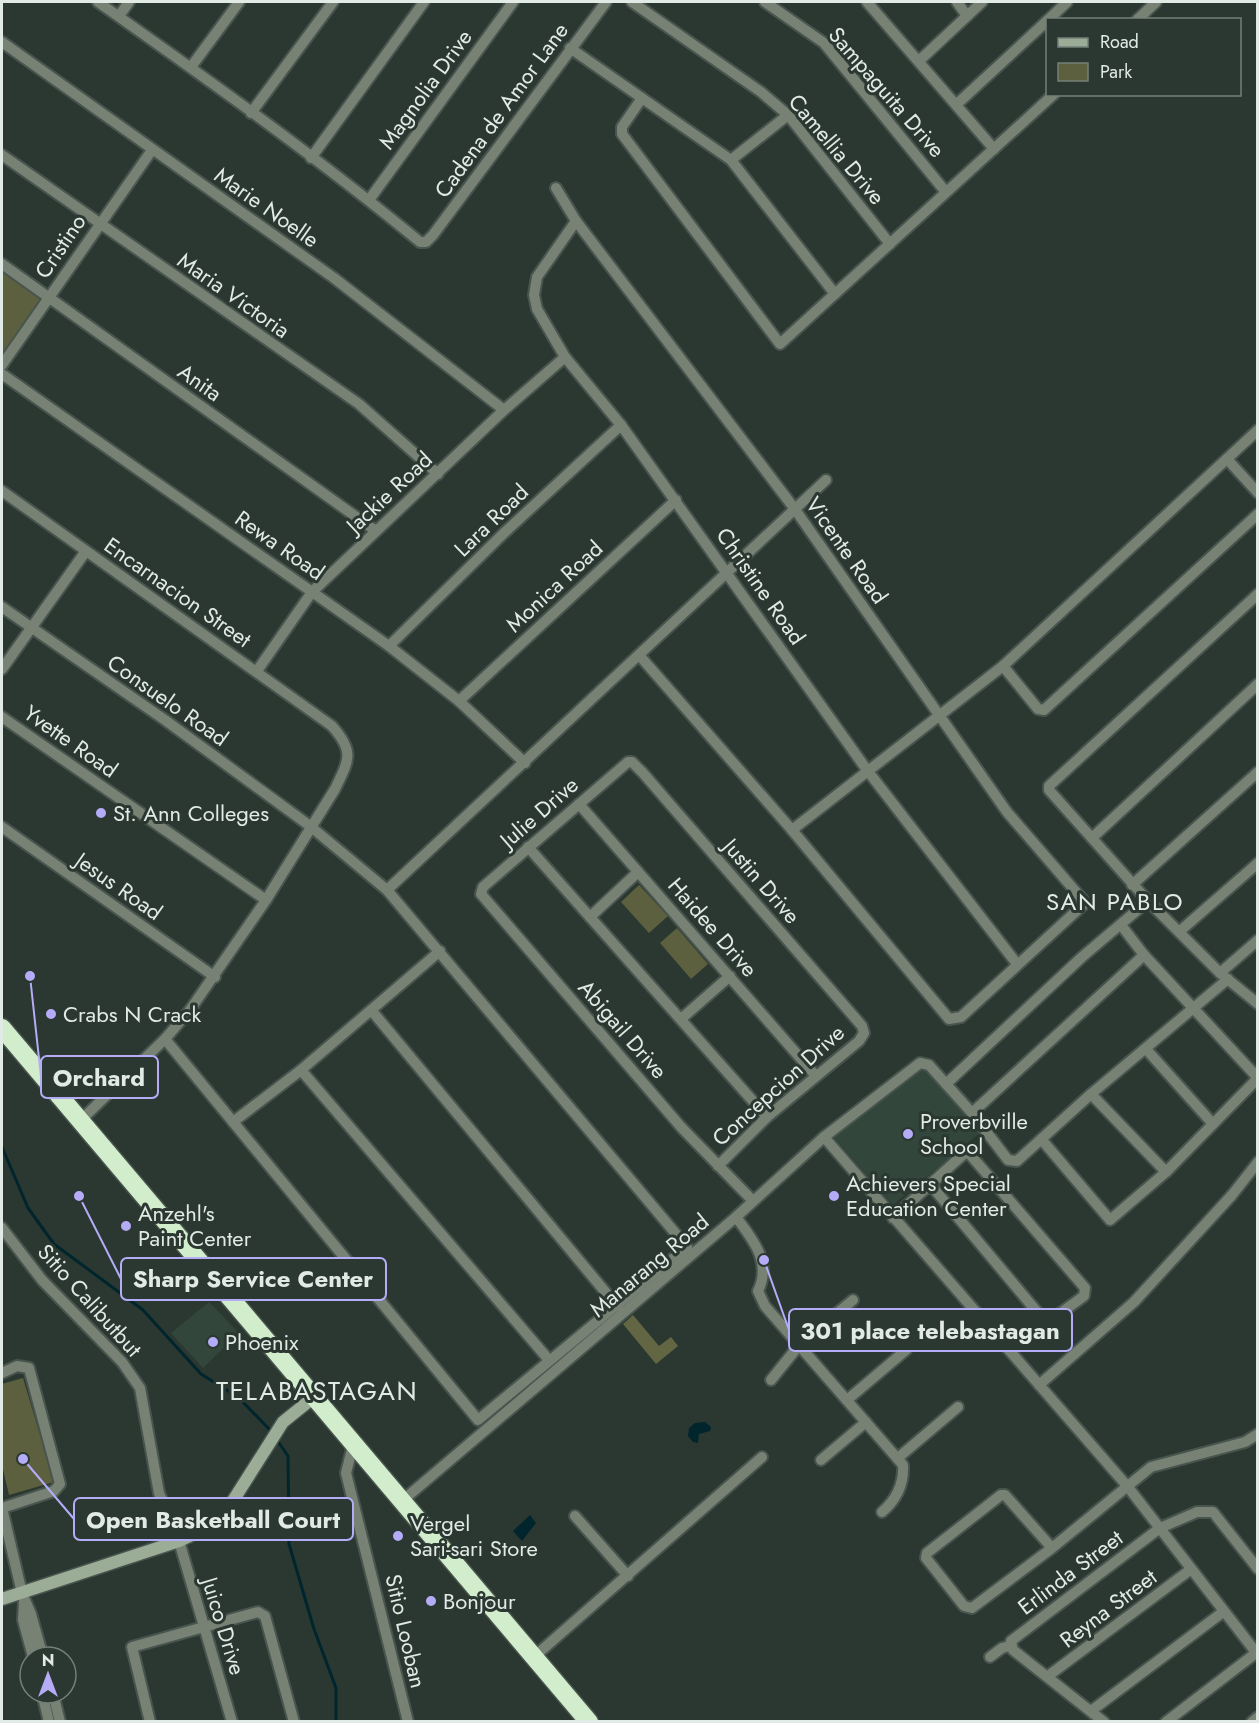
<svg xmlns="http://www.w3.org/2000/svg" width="1259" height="1723" font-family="Jost,sans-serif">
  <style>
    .built { fill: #32463c }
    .green { fill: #5c603e }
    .forest { fill: #626643 }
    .water { fill: #00252d }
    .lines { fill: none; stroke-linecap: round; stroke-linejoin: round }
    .stream { stroke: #00252d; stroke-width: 3 }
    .street-casing { stroke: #48544e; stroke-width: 14 }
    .secondary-casing { stroke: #48544e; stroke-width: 15 }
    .highway-casing { stroke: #48544e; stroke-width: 21 }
    .street { stroke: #778174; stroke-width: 10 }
    .secondary { stroke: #9cad97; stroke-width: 12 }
    .highway { stroke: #d2edcb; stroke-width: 18 }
    .poi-dot { fill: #b5acf8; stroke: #2b3831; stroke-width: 2 }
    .labels { text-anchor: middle; stroke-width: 6; stroke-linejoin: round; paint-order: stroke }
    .street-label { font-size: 22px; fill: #e2eae6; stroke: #2b3831 }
    .poi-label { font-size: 22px; fill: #e2eae6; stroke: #2b3831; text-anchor: start }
    .neighbourhood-label { font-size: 24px; letter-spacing: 1.5px; fill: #e2eae6; stroke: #2b3831 }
    .quarter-label { font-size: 26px; letter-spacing: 1.5px; fill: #e2eae6; stroke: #2b3831 }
    .leader { fill: none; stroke: #b5acf8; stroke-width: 2 }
    .callout-dot { fill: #b5acf8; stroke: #2b3831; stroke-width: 2 }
    .callout { fill: #2b3831; stroke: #b5acf8; stroke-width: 2 }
    .callout-label { font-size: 24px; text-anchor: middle; font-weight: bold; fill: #e2eae6 }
  </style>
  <rect width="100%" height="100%" fill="#2b3831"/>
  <g class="built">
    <path d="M 925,1066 L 982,1131 L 893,1205 L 834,1137 Z"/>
    <path d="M 209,1302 L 239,1333 L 203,1368 L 171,1333 Z"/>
  </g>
  <g class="green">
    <path d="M 2,267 L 45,298 L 2,358 Z"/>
    <path d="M 639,885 L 668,916 L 649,933 L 621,902 Z"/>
    <path d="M 677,928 L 708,964 L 691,979 L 660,943 Z"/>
    <path d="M 23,1378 L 54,1482 L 9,1495 L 2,1465 L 2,1384 Z"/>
  </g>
  <path class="forest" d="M 633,1315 L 659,1346 L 671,1337 L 678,1346 L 656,1364 L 623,1324 Z"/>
  <g class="water">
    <path d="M 705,1422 L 711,1427 L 710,1431 L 699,1434 L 698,1443 L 693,1442 L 688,1436 L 689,1428 L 695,1423 Z"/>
    <path d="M 530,1515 L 536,1523 L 522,1541 L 513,1531 Z"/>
  </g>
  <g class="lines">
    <g class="stream">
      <path d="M 2,1147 L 28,1208 L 54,1244 L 143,1310 L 201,1374 L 238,1397 L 272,1432"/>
      <path d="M 277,1440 L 288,1456 L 289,1544 L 314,1629 L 336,1688 L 336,1722"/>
    </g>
    <g class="street-casing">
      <g id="street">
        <path d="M 98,2 C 207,79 317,157 420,242 L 426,242 L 433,235 L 606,2"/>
        <path d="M 632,2 L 761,92 L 788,115 L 890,244"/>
        <path d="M 765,2 L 824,43 L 945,191"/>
        <path d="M 867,2 L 994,149"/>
        <path d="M 957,2 L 967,16"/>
        <path d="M 119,16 L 129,2"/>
        <path d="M 1048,20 L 1067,2"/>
        <path d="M 1137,20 L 1156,2"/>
        <path d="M 2,42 L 334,278 L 504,410"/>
        <path d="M 570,48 L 731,160 L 835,294"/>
        <path d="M 920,60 L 982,2"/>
        <path d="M 191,67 L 239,2"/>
        <path d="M 642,98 L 622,127 L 622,134 L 780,344 L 1054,94"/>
        <path d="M 957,104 L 1048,20"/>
        <path d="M 251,113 L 333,2"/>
        <path d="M 2,155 L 359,404 L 438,474"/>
        <path d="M 311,158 L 424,2"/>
        <path d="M 731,160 L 788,115"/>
        <path d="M 556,188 L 576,221 L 794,508 L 1007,812 L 1083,900 L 1084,904 L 961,1017 L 949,1019 L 792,830 L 639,655"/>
        <path d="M 369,200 L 513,2"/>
        <path d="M 576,221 L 537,277 L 534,295 L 537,309 L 565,357 L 621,425 L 867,770 L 1017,964"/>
        <path d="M 2,264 L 376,531"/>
        <path d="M 2,365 L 152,150"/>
        <path d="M 2,374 L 389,646 L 459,701 L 525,763"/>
        <path d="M 1227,459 L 1258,493"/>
        <path d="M 2,491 L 332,726 C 355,752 349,760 335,789 L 266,900 L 190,1010 L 165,1039 L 81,1120"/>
        <path d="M 1258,594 L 1049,786 L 1049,790 L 1148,901 L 1220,973 L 1258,1004"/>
        <path d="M 2,607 L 165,720 L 310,826 L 387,890 L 687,1247 L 478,1420 L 165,1039"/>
        <path d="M 389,646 L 504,533 L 621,425"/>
        <path d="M 1003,666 L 1038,709 L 1044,710 L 1258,514"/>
        <path d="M 2,669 L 86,551"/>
        <path d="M 257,671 L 312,592 L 504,410 L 565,357"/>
        <path d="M 459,701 L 676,500"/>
        <path d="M 2,717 L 266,900"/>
        <path d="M 579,804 L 816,1076"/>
        <path d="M 2,827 L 215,977"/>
        <path d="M 792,830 L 1003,666 L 1258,430"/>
        <path d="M 1093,837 L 1258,684"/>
        <path d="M 528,847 L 767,1117"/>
        <path d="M 1132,885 L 1258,772"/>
        <path d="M 387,890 L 826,480"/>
        <path d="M 590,917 L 638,872"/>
        <path d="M 1121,925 L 1144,955 L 1258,1078"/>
        <path d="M 1180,931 L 1258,863"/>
        <path d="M 1220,973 L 1258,940"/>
        <path d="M 372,1011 L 617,1306"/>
        <path d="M 681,1019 L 730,976"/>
        <path d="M 1146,1049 L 1213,1124"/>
        <path d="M 301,1070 L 549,1360"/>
        <path d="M 946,1084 L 1082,957 L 1148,901"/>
        <path d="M 1091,1094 L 1166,1172"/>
        <path d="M 972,1113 L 1144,955"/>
        <path d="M 233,1122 L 301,1070 L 440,951"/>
        <path d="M 824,1137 L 1128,1487 L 1258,1655"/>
        <path d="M 1042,1140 L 1110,1220 L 1166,1172 L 1258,1078"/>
        <path d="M 718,1166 L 767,1117 L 859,1041 L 864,1033 L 862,1026 L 643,773 L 632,762 L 628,762 L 483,887 L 481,894 L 681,1127 L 753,1201"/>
        <path d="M 736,1217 C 753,1240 772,1262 758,1291 L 765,1306 L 903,1465 C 904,1484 896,1500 882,1512"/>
        <path d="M 893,1218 L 967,1151 L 1085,1288 L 1084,1296 L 1051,1320 L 1043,1319 L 930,1184"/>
        <path d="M 2,1228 L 42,1280 L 122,1362 L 140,1388 L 159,1493 L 179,1541 L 232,1722"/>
        <path d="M 2,1373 L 17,1366 L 29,1368 L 60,1484 L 54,1491 L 2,1508"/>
        <path d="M 771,1380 L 800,1344 L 853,1300"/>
        <path d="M 1039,1385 L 1134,1302 L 1232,1195 L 1258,1162"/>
        <path d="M 847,1400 L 906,1350"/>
        <path d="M 353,1445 L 346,1473 L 408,1722"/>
        <path d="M 899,1457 L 958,1407"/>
        <path d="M 821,1460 L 866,1422"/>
        <path d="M 402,1501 L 736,1217 L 824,1137 L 920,1063 L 929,1065 L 972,1113 L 1008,1160 L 1017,1161 L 1091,1094 L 1228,979"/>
        <path d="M 2,1508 L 22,1593 L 31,1614 L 43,1657"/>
        <path d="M 575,1516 L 628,1576"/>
        <path d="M 1052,1548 L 1005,1495 L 1001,1495 L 927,1553 L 926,1558 L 964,1606 L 972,1608 L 1052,1548 L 1151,1467 L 1245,1442 L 1258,1434"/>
        <path d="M 24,1601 L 23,1620 L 33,1657"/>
        <path d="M 535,1656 L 762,1457"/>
        <path d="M 990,1657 L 1002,1648 L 1010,1646"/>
        <path d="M 1048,1676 L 1190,1570"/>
        <path d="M 42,1693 L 49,1722"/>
        <path d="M 53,1693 L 60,1722"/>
        <path d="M 1091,1711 L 1223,1612"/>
        <path d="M 150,1722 L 132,1647 L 258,1612 L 265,1616 L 294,1722"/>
        <path d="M 1104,1722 L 1013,1650 L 1011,1641 L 1160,1528 L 1197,1512 L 1213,1512 L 1258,1569"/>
        <path d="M 1166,1722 L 1256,1653"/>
        <path d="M 1252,1722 L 1258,1717"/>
      </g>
    </g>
    <g class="secondary-casing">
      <path id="secondary" d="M 2,1599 L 179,1541 L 202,1530 L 229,1507 L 283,1422 L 314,1397"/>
    </g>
    <g class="highway-casing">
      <path id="highway" d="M 2,1028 L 589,1722"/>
    </g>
    <use href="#street" class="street"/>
    <use href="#secondary" class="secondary"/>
    <use href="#highway" class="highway"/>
  </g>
  <g class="poi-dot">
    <circle cx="101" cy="813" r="6"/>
    <circle cx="51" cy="1014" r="6"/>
    <circle cx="908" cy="1134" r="6"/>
    <circle cx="834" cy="1196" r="6"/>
    <circle cx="126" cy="1226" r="6"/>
    <circle cx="213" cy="1342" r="6"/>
    <circle cx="398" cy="1536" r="6"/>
    <circle cx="431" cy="1601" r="6"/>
  </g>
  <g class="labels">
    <g class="street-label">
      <text transform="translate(425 89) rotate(-54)" y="8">Magnolia Drive</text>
      <text transform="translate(887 92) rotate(49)" y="8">Sampaguita Drive</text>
      <text transform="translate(501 110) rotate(-54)" y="8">Cadena de Amor Lane</text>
      <text transform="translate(837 149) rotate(50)" y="8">Camellia Drive</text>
      <text transform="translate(267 207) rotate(35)" y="8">Marie Noelle</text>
      <text transform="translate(60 246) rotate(-56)" y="8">Cristino</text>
      <text transform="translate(234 295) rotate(35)" y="8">Maria Victoria</text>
      <text transform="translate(200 382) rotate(35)" y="8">Anita</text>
      <text transform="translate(389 492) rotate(-43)" y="8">Jackie Road</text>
      <text transform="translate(491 520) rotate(-44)" y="8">Lara Road</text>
      <text transform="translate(280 545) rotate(35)" y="8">Rewa Road</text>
      <text transform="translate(847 550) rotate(55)" y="8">Vicente Road</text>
      <text transform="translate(554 586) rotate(-43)" y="8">Monica Road</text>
      <text transform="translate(761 586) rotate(55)" y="8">Christine Road</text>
      <text transform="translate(178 592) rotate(35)" y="8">Encarnacion Street</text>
      <text transform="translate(168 700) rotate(35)" y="8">Consuelo Road</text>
      <text transform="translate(71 741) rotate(35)" y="8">Yvette Road</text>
      <text transform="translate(539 812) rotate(-41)" y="8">Julie Drive</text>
      <text transform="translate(762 881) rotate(49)" y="8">Justin Drive</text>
      <text transform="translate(119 886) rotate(35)" y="8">Jesus Road</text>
      <text transform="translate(713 927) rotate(49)" y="8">Haidee Drive</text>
      <text transform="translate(623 1029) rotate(49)" y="8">Abigail Drive</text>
      <text transform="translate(778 1085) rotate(-42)" y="8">Concepcion Drive</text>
      <text transform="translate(649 1265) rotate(-40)" y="8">Manarang Road</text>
      <text transform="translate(90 1300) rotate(48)" y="8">Sitio Calibutbut</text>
      <text transform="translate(1070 1572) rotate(-37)" y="8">Erlinda Street</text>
      <text transform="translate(1108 1608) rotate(-37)" y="8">Reyna Street</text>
      <text transform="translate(224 1626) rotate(73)" y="8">Juico Drive</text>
      <text transform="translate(406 1631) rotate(77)" y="8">Sitio Looban</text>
    </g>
    <g class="poi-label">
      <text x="113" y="821">St. Ann Colleges</text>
      <text x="63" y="1022">Crabs N Crack</text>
      <text x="920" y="1129">Proverbville<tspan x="920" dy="25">School</tspan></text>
      <text x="846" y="1191">Achievers Special<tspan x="846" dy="25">Education Center</tspan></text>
      <text x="138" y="1221">Anzehl's<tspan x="138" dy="25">Paint Center</tspan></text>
      <text x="225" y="1350">Phoenix</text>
      <text x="410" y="1531">Vergel<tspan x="410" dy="25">Sari-sari Store</tspan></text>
      <text x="443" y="1609">Bonjour</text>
    </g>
    <g class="neighbourhood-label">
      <text x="1115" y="910">SAN PABLO</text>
    </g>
    <g class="quarter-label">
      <text x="317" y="1400">TELABASTAGAN</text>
    </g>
  </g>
  <path class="leader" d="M30 976L41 1077M79 1196L121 1279M764 1260L789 1330M23 1459L74 1519"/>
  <g class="callout-dot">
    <circle cx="30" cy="976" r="6"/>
    <circle cx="79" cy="1196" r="6"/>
    <circle cx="764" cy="1260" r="6"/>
    <circle cx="23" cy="1459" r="6"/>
  </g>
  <g class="callout">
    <rect x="41" y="1056" width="117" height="42" rx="6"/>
    <rect x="121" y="1258" width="265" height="42" rx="6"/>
    <rect x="789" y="1309" width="283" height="42" rx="6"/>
    <rect x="74" y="1498" width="279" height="42" rx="6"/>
  </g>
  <g class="callout-label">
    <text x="99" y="1086">Orchard</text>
    <text x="253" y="1287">Sharp Service Center</text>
    <text x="930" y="1339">301 place telebastagan</text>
    <text x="213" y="1528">Open Basketball Court</text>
  </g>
  <rect width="1259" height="1723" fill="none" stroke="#e2eae6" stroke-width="6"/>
  <rect x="1046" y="18" width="195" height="78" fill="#2b3831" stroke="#747f79" stroke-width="1.5"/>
  <rect x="1058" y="38" width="30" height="9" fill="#9cad97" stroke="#747f79" stroke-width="1.5"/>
  <text x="1100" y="48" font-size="18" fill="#e2eae6">Road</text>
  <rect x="1058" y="63" width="30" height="18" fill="#5c603e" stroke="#747f79" stroke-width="1.5"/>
  <text x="1100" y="78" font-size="18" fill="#e2eae6">Park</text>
  <g transform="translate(48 1675)"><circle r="28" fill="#2b3831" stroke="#747f79" stroke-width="1.5"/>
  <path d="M0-4.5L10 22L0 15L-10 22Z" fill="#b5acf8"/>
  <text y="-9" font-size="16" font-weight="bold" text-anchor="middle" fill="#e2eae6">N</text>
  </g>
</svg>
